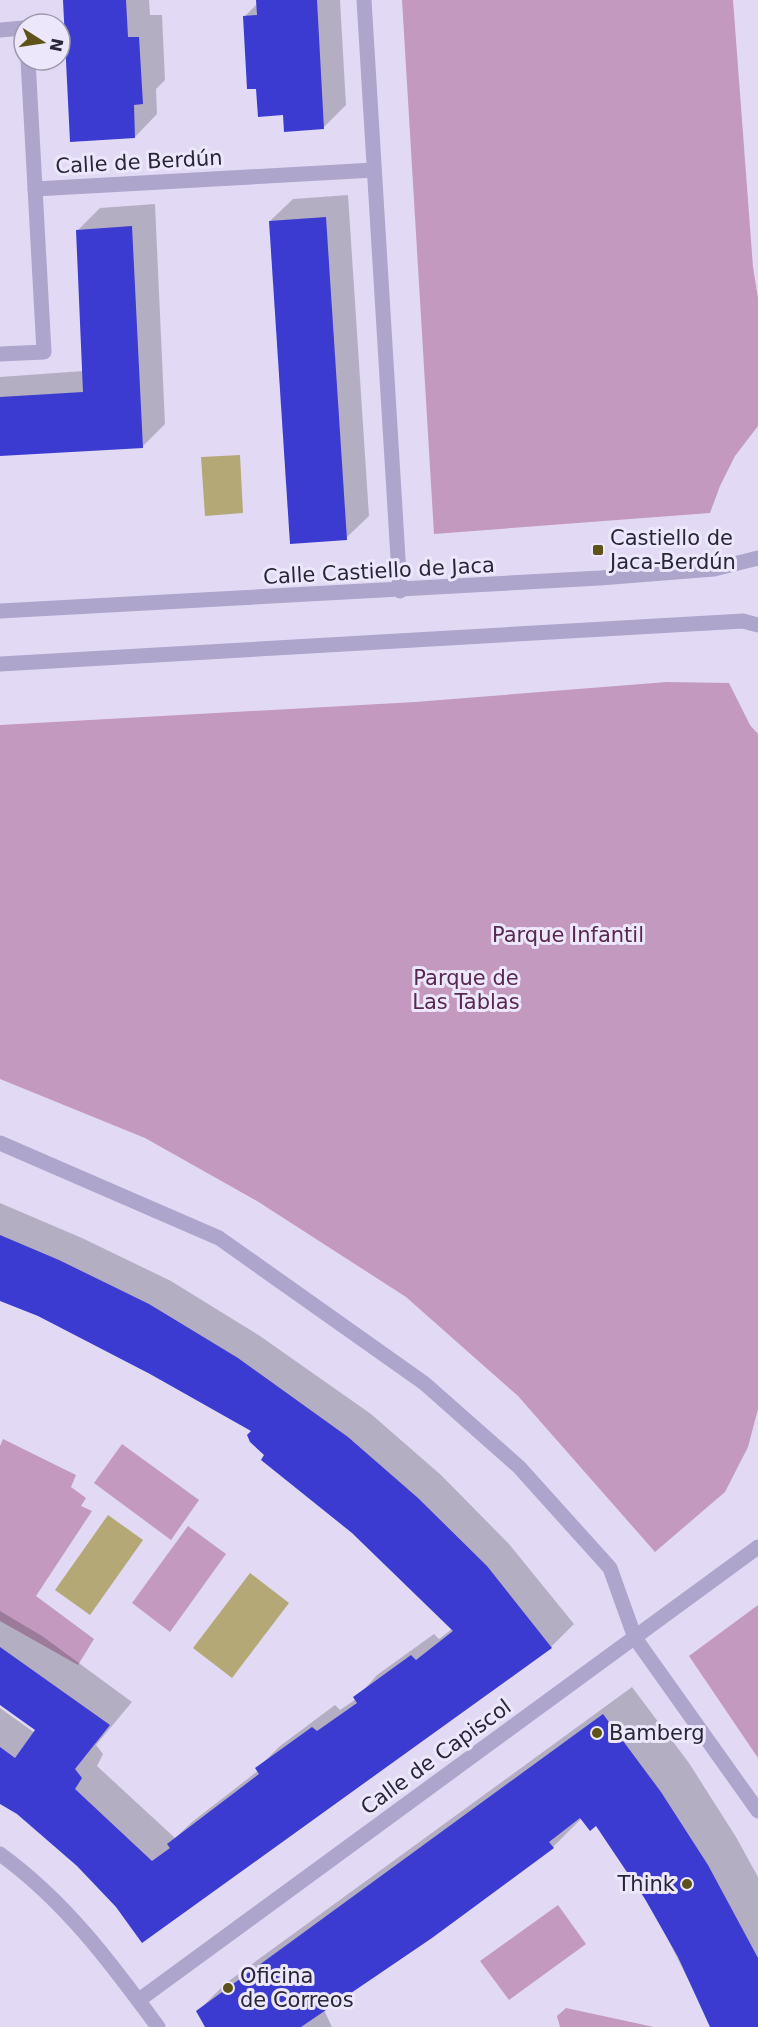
<svg xmlns="http://www.w3.org/2000/svg" width="758" height="2027" font-family="'DejaVu Sans',sans-serif">
  <style>
    .green { fill: #c499c0 }
    .water { fill: #b4a876 }
    .shadow { fill: #0003 }
    .building { fill: #3c3bd1 }
    .lines { fill: none; stroke-linecap: round; stroke-linejoin: round }
    .street { stroke: #aea5cd; stroke-width: 15 }
    .poi-dot { fill: #5e5218; stroke: #ede7fb; stroke-width: 2 }
    .labels { text-anchor: middle; stroke-width: 6; stroke-linejoin: round; paint-order: stroke }
    .street-label { font-size: 21px; fill: #282738; stroke: #ede7fb }
    .poi-label { font-size: 21px; fill: #282738; stroke: #ede7fb; text-anchor: start }
    .park-label { font-size: 21px; fill: #592852; stroke: #ede7fb }
  </style>
  <rect width="100%" height="100%" fill="#e2daf4"/>
  <g class="green">
    <path d="M 402,0 L 733,0 L 753,267 L 758,298 L 758,426 L 735,456 L 720,486 L 710,513 L 434,534 Z"/>
    <path d="M 667,682 L 729,683 L 750,725 L 758,734 L 758,1409 L 748,1447 L 725,1492 L 655,1552 L 518,1396 L 406,1297 L 257,1201 L 145,1138 L 0,1079 L 0,725 L 415,702 Z"/>
    <path d="M 3,1439 L 76,1475 L 71,1487 L 86,1498 L 81,1506 L 92,1511 L 36,1596 L 94,1639 L 78,1665 L 0,1621 L 0,1446 Z"/>
    <path d="M 122,1444 L 199,1500 L 171,1540 L 94,1483 Z"/>
    <path d="M 188,1526 L 226,1554 L 170,1632 L 132,1603 Z"/>
    <path d="M 758,1605 L 758,1758 L 689,1656 Z"/>
    <path d="M 558,1905 L 586,1944 L 509,2000 L 480,1961 Z"/>
    <path d="M 566,2008 L 654,2027 L 560,2027 L 557,2016 Z"/>
  </g>
  <g class="water">
    <path d="M 240,455 L 243,513 L 205,516 L 201,457 Z"/>
    <path d="M 108,1515 L 143,1540 L 90,1615 L 55,1590 Z"/>
    <path d="M 250,1573 L 289,1603 L 232,1678 L 193,1648 Z"/>
  </g>
  <g class="shadow">
    <path d="M 64,0 L 149,0 L 150,15 L 162,15 L 165,80 L 156,89 L 157,114 L 135,137 Z"/>
    <path d="M 258,0 L 340,0 L 346,105 L 324,127 L 284,114 L 258,87 L 245,16 L 258,3 Z"/>
    <path d="M 348,195 L 369,516 L 346,538 L 270,221 L 293,199 Z"/>
    <path d="M 155,204 L 165,424 L 143,446 L 0,454 L 0,377 L 83,371 L 77,231 L 100,208 Z"/>
    <path d="M 0,1203 L 82,1238 L 171,1281 L 260,1336 L 371,1414 L 441,1475 L 509,1544 L 574,1624 L 551,1647 L 143,1941 L 117,1906 L 78,1865 L 18,1813 L 0,1802 L 0,1708 L 35,1733 L 37,1730 L 0,1703 L 0,1611 L 42,1636 L 132,1702 L 96,1745 L 103,1754 L 97,1766 L 175,1838 L 192,1822 L 259,1770 L 257,1769 L 280,1746 L 335,1705 L 340,1710 L 356,1699 L 377,1675 L 434,1634 L 439,1639 L 452,1629 L 353,1532 L 266,1455 L 253,1430 L 151,1373 L 38,1315 L 0,1300 Z"/>
    <path d="M 632,1687 L 689,1763 L 736,1837 L 758,1877 L 758,2027 L 712,2027 L 647,1898 L 597,1824 L 582,1818 L 553,1847 L 324,2010 L 332,2027 L 207,2027 L 197,2012 L 226,1983 Z"/>
  </g>
  <g class="building">
    <path d="M 63,0 L 126,0 L 128,37 L 139,37 L 143,104 L 134,105 L 135,138 L 70,142 Z"/>
    <path d="M 256,0 L 317,0 L 324,129 L 284,132 L 283,115 L 258,117 L 256,89 L 247,89 L 243,16 L 257,15 Z"/>
    <path d="M 326,217 L 347,540 L 290,544 L 269,221 Z"/>
    <path d="M 132,226 L 143,448 L 0,456 L 0,397 L 83,392 L 76,230 Z"/>
    <path d="M 0,1235 L 59,1260 L 149,1304 L 238,1358 L 348,1437 L 418,1498 L 487,1566 L 552,1648 L 142,1943 L 116,1907 L 77,1866 L 17,1814 L 0,1804 L 0,1747 L 15,1758 L 35,1730 L 0,1705 L 0,1647 L 110,1725 L 75,1769 L 82,1778 L 75,1789 L 152,1861 L 170,1848 L 167,1844 L 259,1774 L 255,1768 L 312,1727 L 317,1731 L 357,1703 L 353,1697 L 411,1655 L 416,1660 L 453,1631 L 352,1533 L 261,1460 L 264,1455 L 250,1442 L 247,1435 L 251,1431 L 150,1374 L 38,1316 L 0,1301 Z"/>
    <path d="M 603,1714 L 661,1792 L 708,1865 L 758,1958 L 758,2027 L 710,2027 L 678,1957 L 645,1899 L 596,1826 L 590,1831 L 580,1818 L 549,1842 L 554,1848 L 432,1938 L 301,2027 L 205,2027 L 196,2011 Z"/>
  </g>
  <g class="lines">
    <g class="street">
      <path d="M 364,0 L 400,591"/>
      <path d="M 0,30 L 24,28"/>
      <path d="M 35,189 L 374,170"/>
      <path d="M 0,354 L 44,352 L 28,60"/>
      <path d="M 0,611 L 600,578 L 714,569 L 758,558"/>
      <path d="M 0,664 L 743,621 L 758,625"/>
      <path d="M 0,1143 L 219,1238 L 424,1383 L 519,1467 L 610,1568 L 635,1638 L 758,1811"/>
      <path d="M 0,1854 C 65,1901 111,1963 158,2027"/>
      <path d="M 139,2000 L 758,1547"/>
    </g>
  </g>
  <g class="poi-dot">
    <rect x="592" y="544" width="12" height="12" rx="3"/>
    <circle cx="597" cy="1733" r="6"/>
    <circle cx="687" cy="1884" r="6"/>
    <circle cx="228" cy="1988" r="6"/>
  </g>
  <g class="labels">
    <g class="street-label">
      <text transform="translate(139 162) rotate(-3)" y="7">Calle de Berdún</text>
      <text transform="translate(379 571) rotate(-3)" y="7">Calle Castiello de Jaca</text>
      <text transform="translate(436 1757) rotate(-36)" y="7">Calle de Capiscol</text>
    </g>
    <g class="poi-label">
      <text x="610" y="545">Castiello de<tspan x="610" dy="24">Jaca-Berdún</tspan></text>
      <text x="609" y="1740">Bamberg</text>
      <text x="675" y="1891" text-anchor="end">Think</text>
      <text x="240" y="1983">Oficina<tspan x="240" dy="24">de Correos</tspan></text>
    </g>
    <g class="park-label">
      <text x="568" y="942">Parque Infantil</text>
      <text x="466" y="985">Parque de<tspan x="466" dy="24">Las Tablas</tspan></text>
    </g>
  </g>
  <g transform="translate(42 42) rotate(102)"><circle r="28" fill="#ede7fb" stroke="#9e9aad" stroke-width="1.5"/>
  <path d="M0-4.5L10 22L0 15L-10 22Z" fill="#5e5218"/>
  <text y="-9" font-size="16" font-weight="bold" text-anchor="middle" fill="#282738">N</text>
  </g>
</svg>
